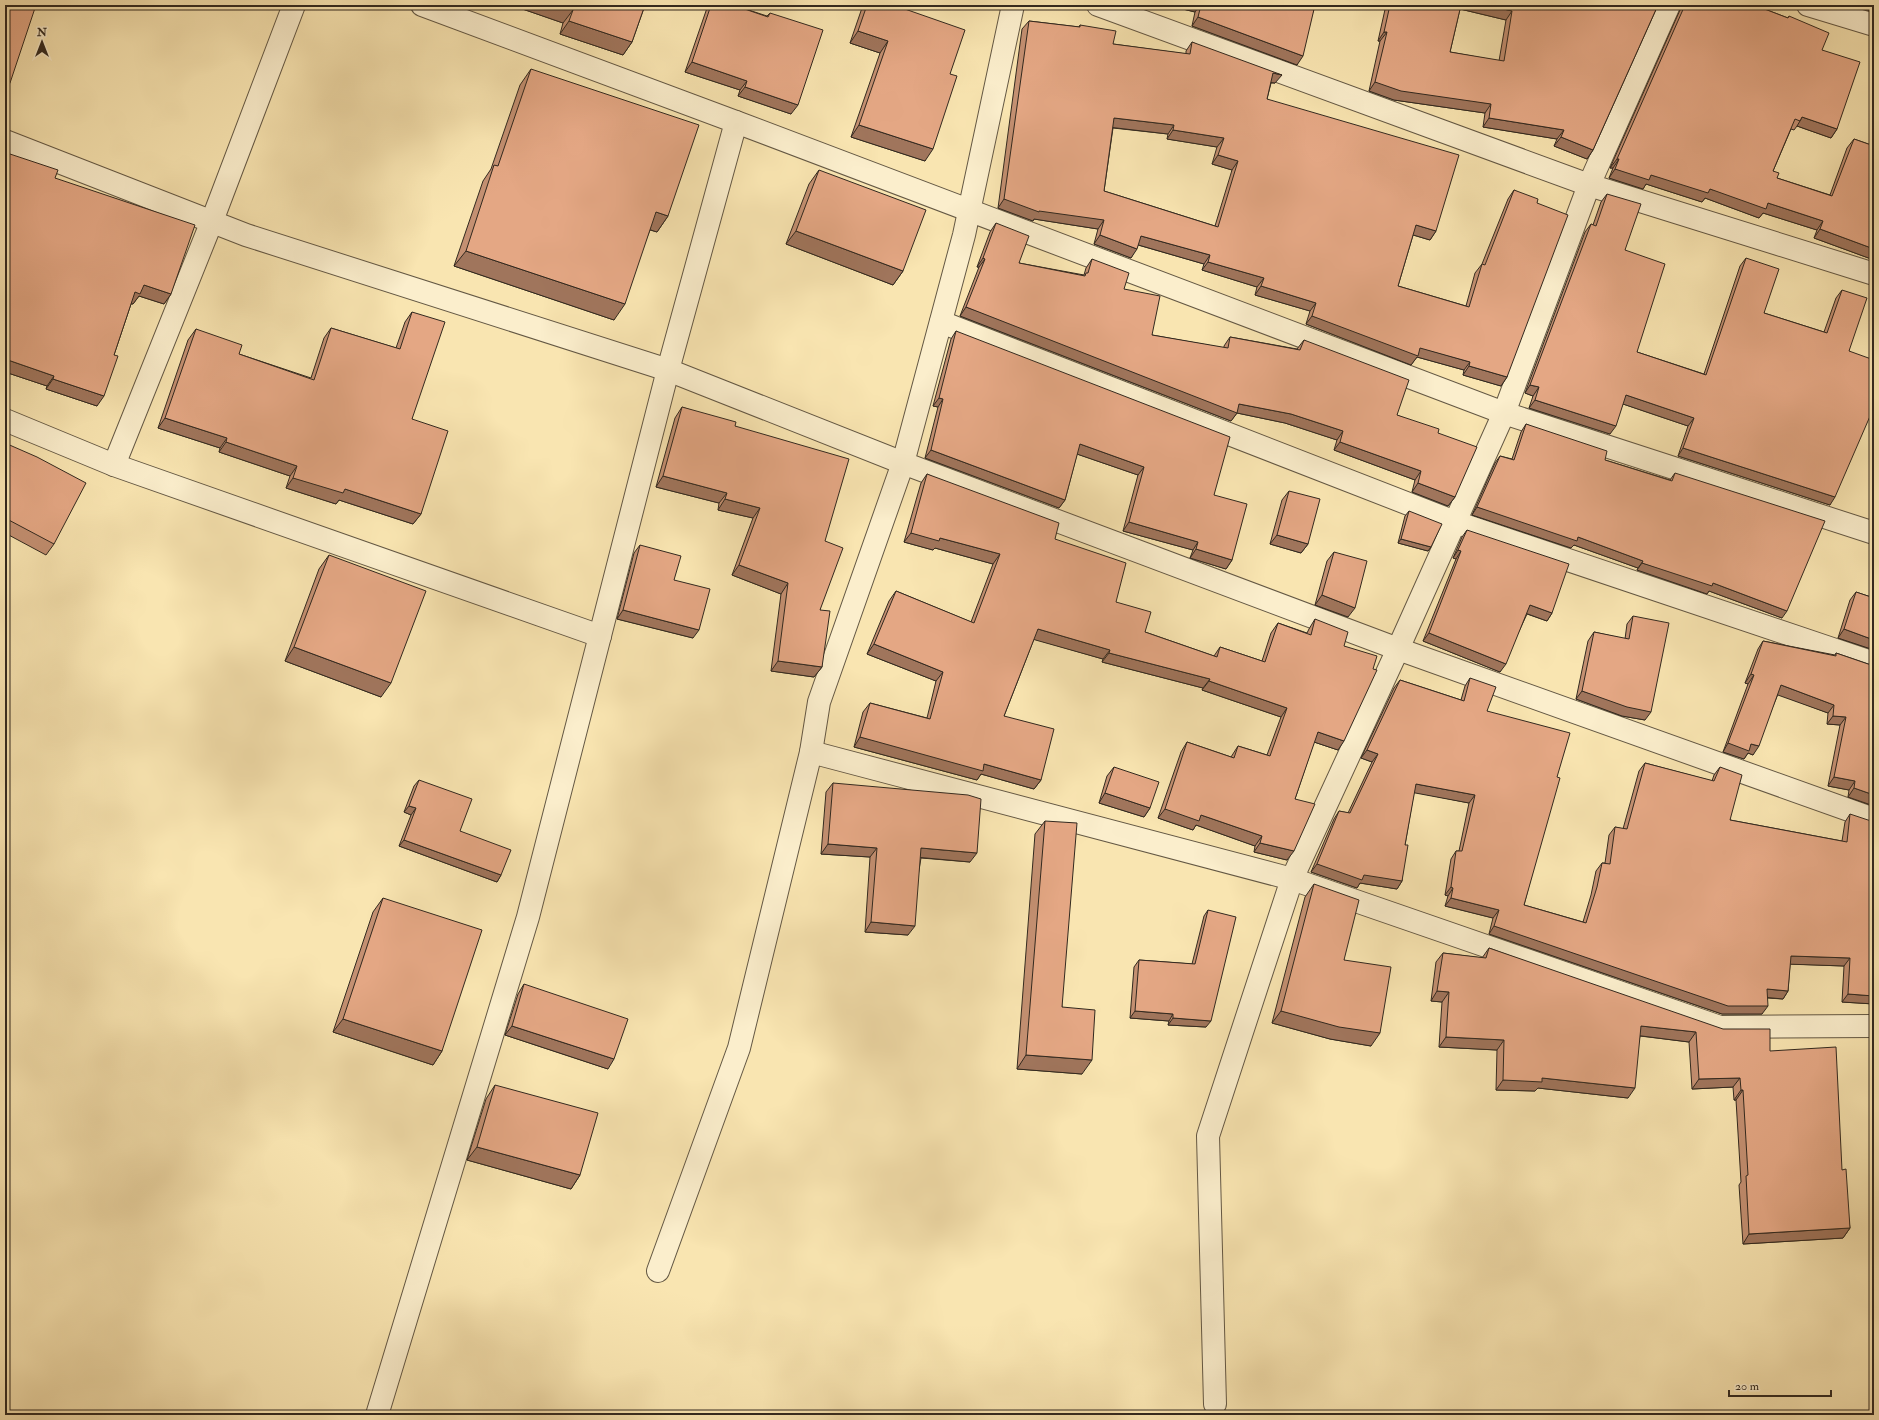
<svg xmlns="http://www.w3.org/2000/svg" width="1879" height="1420" font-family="'IM FELL Double Pica',serif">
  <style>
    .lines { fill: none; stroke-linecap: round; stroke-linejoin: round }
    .minor-casing { stroke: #645844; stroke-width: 24 }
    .minor { stroke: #fbeecc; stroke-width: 22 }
    .wall { fill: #c49072; stroke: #32291f; fill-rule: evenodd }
    .shaded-wall { fill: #a0755c; stroke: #32291f }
    .building { fill: #e4a784; stroke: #32291f; fill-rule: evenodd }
  </style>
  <rect width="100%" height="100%" fill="#f9e5b1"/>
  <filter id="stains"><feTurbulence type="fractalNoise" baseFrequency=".005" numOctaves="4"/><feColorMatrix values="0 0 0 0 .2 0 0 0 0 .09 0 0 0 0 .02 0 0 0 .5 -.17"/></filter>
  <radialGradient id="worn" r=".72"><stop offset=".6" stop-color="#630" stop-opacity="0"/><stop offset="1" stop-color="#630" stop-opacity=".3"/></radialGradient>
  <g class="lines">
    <g class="minor-casing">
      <g id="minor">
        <path d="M 1098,5 L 1589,185 L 1874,274"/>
        <path d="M 1808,5 L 1874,25"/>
        <path d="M 736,122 L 1504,413 L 1874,533"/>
        <path d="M 5,141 L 246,235 L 668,370 L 903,463 L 1398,649 L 1874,819"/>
        <path d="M 941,322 L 1455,522 L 1874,663"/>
        <path d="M 5,420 L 114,465 L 600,636"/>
        <path d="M 114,465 L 212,221 L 294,5"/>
        <path d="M 811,752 L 1292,879 L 1720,1027 L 1874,1026"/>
        <path d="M 658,1271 L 739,1048 L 811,752 L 819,702 L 903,463 L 964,235 L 1013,5"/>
        <path d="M 1215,1404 L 1208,1136 L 1292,879 L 1398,649 L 1504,413 L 1589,185 L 1669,5"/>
        <path d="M 377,1415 L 528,917 L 668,370 L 736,122 L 422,5"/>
      </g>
    </g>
    <use href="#minor" class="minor"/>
  </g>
  <g class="wall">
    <path d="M 511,5 L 645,5 L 632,42 L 623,55 L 560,34 L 563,23 Z"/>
    <path d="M 709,5 L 733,5 L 767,16 L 770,13 L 791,114 L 738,96 L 740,90 L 685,72 L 707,8 Z"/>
    <path d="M 863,5 L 903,5 L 902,8 L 950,74 L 925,161 L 851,137 L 880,53 L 850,43 Z"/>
    <path d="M 1167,5 L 1315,5 L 1297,65 L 1192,26 L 1195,12 Z"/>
    <path d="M 1386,5 L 1658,5 L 1593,150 L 1587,159 L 1554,146 L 1557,139 L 1483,127 L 1485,113 L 1394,100 L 1369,91 L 1380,41 L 1378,41 ZM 1460,9 L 1506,20 L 1499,61 L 1450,52 Z"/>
    <path d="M 1681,5 L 1754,5 L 1788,18 L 1789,16 L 1822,50 L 1837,129 L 1831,138 L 1797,126 L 1794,130 L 1791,129 L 1773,171 L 1777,178 L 1830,195 L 1847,148 L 1854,139 L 1874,146 L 1874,260 L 1814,238 L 1817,230 L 1763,213 L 1759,218 L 1705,198 L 1702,202 L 1646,184 L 1643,189 L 1609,178 L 1613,168 L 1610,168 L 1680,10 Z"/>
    <path d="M 1029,21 L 1079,27 L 1080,25 L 1113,44 L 1186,54 L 1186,51 L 1192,42 L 1275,83 L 1271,83 L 1267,99 L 1436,231 L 1430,240 L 1413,235 L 1398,286 L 1466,306 L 1475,273 L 1482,264 L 1508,199 L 1514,190 L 1537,203 L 1507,377 L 1501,386 L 1463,375 L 1464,370 L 1417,357 L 1411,365 L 1306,324 L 1310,311 L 1255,295 L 1257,287 L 1202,270 L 1204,264 L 1138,245 L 1131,258 L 1094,244 L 1098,229 L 1034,219 L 1033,221 L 998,208 L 1022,29 ZM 1113,128 L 1168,134 L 1167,139 L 1217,147 L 1212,164 L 1232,170 L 1215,226 L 1104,191 Z"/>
    <path d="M 531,69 L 668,216 L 657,232 L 650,230 L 614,320 L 454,266 L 483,181 L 491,169 L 520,85 Z"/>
    <path d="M 7,153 L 55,178 L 171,294 L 164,304 L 139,296 L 133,304 L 131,304 L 97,406 L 46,389 L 47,386 L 5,372 L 5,156 Z"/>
    <path d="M 819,170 L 903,271 L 893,285 L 786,244 L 809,184 Z"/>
    <path d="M 1607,194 L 1625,250 L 1637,352 L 1704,374 L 1740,266 L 1746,258 L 1764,313 L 1824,332 L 1836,298 L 1842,290 L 1849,351 L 1830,505 L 1678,456 L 1688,426 L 1623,404 L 1610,434 L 1529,408 L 1533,396 L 1525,393 L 1585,232 L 1591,224 L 1593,225 L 1601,202 Z"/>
    <path d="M 996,223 L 1019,263 L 1084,275 L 1086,268 L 1092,259 L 1124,289 L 1152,335 L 1224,348 L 1224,346 L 1230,337 L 1297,349 L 1304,340 L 1397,415 L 1438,433 L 1455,497 L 1448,506 L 1412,492 L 1415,480 L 1334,450 L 1337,440 L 1285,423 L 1237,413 L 1231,421 L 960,316 L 979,267 L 977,267 L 990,232 Z"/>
    <path d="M 412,312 L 412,419 L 421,514 L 413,524 L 339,500 L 336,504 L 286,488 L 290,476 L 219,452 L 220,448 L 158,428 L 188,340 L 196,329 L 239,354 L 311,378 L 324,338 L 331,328 L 396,348 L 405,322 Z"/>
    <path d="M 956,331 L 1214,495 L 1232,560 L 1226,569 L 1190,558 L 1193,550 L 1123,531 L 1138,475 L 1077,454 L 1065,500 L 1059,508 L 925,458 L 938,407 L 933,406 L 951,339 Z"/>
    <path d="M 682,407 L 735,426 L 825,541 L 820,610 L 822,667 L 814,677 L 771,671 L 781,594 L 732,575 L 753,518 L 718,510 L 719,503 L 656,487 L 675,418 Z"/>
    <path d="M 1526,424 L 1605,460 L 1670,480 L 1675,473 L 1782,618 L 1709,591 L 1707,594 L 1637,570 L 1638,568 L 1574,545 L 1571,548 L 1472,515 L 1495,463 L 1500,456 L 1512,459 L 1521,432 Z"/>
    <path d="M 5,443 L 54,544 L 46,555 L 5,533 Z"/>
    <path d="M 927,474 L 1055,539 L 1145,632 L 1214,656 L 1220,647 L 1262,661 L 1271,633 L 1278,623 L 1307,633 L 1309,629 L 1315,619 L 1344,646 L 1338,750 L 1314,742 L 1295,799 L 1287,860 L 1254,852 L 1255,846 L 1196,825 L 1193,830 L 1158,818 L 1181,752 L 1187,742 L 1231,757 L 1238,746 L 1267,755 L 1281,717 L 1202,690 L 1203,688 L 1102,662 L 1103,659 L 1034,639 L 1004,716 L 1041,780 L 1034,789 L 981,774 L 977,780 L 854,747 L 863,712 L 870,703 L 927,718 L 936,681 L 867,654 L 889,601 L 896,591 L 971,622 L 993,564 L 935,548 L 933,550 L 904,542 L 921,483 Z"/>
    <path d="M 1289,491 L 1308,544 L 1301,553 L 1270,544 L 1282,500 Z"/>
    <path d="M 1409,511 L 1431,547 L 1428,551 L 1398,543 L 1405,516 Z"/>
    <path d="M 1467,530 L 1552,613 L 1547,621 L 1527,614 L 1500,672 L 1423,641 L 1456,559 L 1453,558 L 1462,537 Z"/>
    <path d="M 640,545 L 674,580 L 693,638 L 617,619 L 634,553 Z"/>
    <path d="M 1334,552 L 1348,617 L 1315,605 L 1327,561 Z"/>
    <path d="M 329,555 L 381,697 L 285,661 L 319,569 Z"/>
    <path d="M 1856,592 L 1874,598 L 1874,650 L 1838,638 L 1850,600 Z"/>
    <path d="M 1633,616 L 1645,720 L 1622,716 L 1576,699 L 1588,641 L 1594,632 L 1625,639 L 1627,624 Z"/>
    <path d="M 1763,641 L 1835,655 L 1836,653 L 1874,666 L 1874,806 L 1848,797 L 1849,790 L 1828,786 L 1840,725 L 1827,724 L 1828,713 L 1778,694 L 1753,755 L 1748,753 L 1744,759 L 1723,752 L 1748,684 L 1745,683 L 1758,649 Z"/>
    <path d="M 1470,678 L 1487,711 L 1557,777 L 1524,905 L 1583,922 L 1591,895 L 1596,871 L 1602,863 L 1605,863 L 1609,835 L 1615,827 L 1623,829 L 1639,771 L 1645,763 L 1712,781 L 1714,775 L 1720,767 L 1730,820 L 1842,841 L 1845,822 L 1850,814 L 1871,876 L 1874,876 L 1874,1004 L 1842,1002 L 1844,966 L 1790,964 L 1788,991 L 1783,999 L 1767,998 L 1762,1014 L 1722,1014 L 1489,934 L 1493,918 L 1445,906 L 1448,896 L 1445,895 L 1451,859 L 1456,851 L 1459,851 L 1469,803 L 1414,792 L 1405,845 L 1402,881 L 1397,889 L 1360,883 L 1357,888 L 1311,872 L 1334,819 L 1339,811 L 1348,813 L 1372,762 L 1361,758 L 1394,688 L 1400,680 L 1461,700 L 1465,686 Z"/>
    <path d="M 1114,767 L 1150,808 L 1144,817 L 1099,803 L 1107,776 Z"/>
    <path d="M 419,780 L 460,831 L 501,875 L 497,882 L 399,846 L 411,815 L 404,812 L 414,786 Z"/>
    <path d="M 833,783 L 970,862 L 921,858 L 908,935 L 865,932 L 870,857 L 821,854 L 826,792 Z"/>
    <path d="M 1045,821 L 1062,1007 L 1082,1074 L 1017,1069 L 1035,834 Z"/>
    <path d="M 1314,884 L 1344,960 L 1371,1046 L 1330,1039 L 1272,1023 L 1305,897 Z"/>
    <path d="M 383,898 L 442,1051 L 433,1065 L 333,1032 L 373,912 Z"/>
    <path d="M 1208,910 L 1206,1027 L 1168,1025 L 1169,1021 L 1130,1018 L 1134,967 L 1139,960 L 1192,964 L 1204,916 Z"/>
    <path d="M 1489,948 L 1770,1051 L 1842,1170 L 1850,1228 L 1843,1238 L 1743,1244 L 1739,1185 L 1741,1182 L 1736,1100 L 1734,1100 L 1733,1087 L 1692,1089 L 1689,1042 L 1640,1036 L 1628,1098 L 1538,1088 L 1535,1091 L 1496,1090 L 1497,1050 L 1439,1047 L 1442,1002 L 1431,1001 L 1436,962 L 1443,953 L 1482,958 Z"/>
    <path d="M 524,984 L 608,1069 L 505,1035 L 518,994 Z"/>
    <path d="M 495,1085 L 580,1175 L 571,1189 L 467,1160 L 486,1099 Z"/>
  </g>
  <g class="shaded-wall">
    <path d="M 511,5 L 558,5 L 573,10 L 563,23 Z"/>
    <path d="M 1167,5 L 1200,5 L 1195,12 Z"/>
    <path d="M 1458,5 L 1487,5 L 1512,11 L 1506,20 L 1456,8 Z"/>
    <path d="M 1855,5 L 1874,5 L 1874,12 L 1854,6 Z"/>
    <path d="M 1198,17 L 1303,56 L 1297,65 L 1192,26 Z"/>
    <path d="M 569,21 L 632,42 L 623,55 L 560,34 Z"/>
    <path d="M 858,31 L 888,41 L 880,53 L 850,43 Z"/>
    <path d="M 1384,32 L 1387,32 L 1380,41 L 1378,41 Z"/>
    <path d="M 692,62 L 747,81 L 740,90 L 685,72 Z"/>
    <path d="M 1273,73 L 1282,75 L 1275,83 L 1266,82 Z"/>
    <path d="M 5,81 L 10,83 L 5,90 Z"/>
    <path d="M 1375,82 L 1491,104 L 1485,113 L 1394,100 L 1369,91 Z"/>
    <path d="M 745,87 L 798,105 L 791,114 L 738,96 Z"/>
    <path d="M 1802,117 L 1837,129 L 1831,138 L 1797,126 L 1800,121 Z"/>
    <path d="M 1114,118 L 1174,125 L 1168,134 L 1108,127 Z"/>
    <path d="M 1489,118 L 1564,130 L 1557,139 L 1483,127 Z"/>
    <path d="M 859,125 L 933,149 L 925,161 L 851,137 Z"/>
    <path d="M 1173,130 L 1224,138 L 1217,147 L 1167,139 Z"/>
    <path d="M 1561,137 L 1593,150 L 1587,159 L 1554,146 Z"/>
    <path d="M 1218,155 L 1238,161 L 1232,170 L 1212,164 Z"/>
    <path d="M 1617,159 L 1619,159 L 1613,168 L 1610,168 Z"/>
    <path d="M 1615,169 L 1651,175 L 1768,203 L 1823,221 L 1817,230 L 1763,213 L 1759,218 L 1705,198 L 1702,202 L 1646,184 L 1643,189 L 1609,178 Z"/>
    <path d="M 1004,199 L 1104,220 L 1098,229 L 1034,219 L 1033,221 L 998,208 Z"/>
    <path d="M 656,212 L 668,216 L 657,232 L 645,228 Z"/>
    <path d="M 1416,225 L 1436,231 L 1430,240 L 1410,234 Z"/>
    <path d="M 1820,229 L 1874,249 L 1874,260 L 1814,238 Z"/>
    <path d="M 796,231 L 903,271 L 893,285 L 786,244 Z"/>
    <path d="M 1100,235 L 1137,249 L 1131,258 L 1094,244 Z"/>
    <path d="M 1141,236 L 1210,255 L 1204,264 L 1135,244 Z"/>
    <path d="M 466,251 L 625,304 L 614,320 L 454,266 Z"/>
    <path d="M 983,258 L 985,259 L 979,267 L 977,267 Z"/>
    <path d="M 1208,262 L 1264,278 L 1257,287 L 1202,270 Z"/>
    <path d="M 144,285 L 171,294 L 164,304 L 139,296 L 133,304 L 128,302 L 135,292 Z"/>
    <path d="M 1261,286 L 1316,303 L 1310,311 L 1255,295 Z"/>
    <path d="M 966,307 L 1239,404 L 1291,414 L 1343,431 L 1337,440 L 1285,423 L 1237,413 L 1231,421 L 960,316 Z"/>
    <path d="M 1312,316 L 1470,362 L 1464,370 L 1417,357 L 1411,365 L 1306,324 Z"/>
    <path d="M 5,359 L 54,376 L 47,386 L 5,372 Z"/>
    <path d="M 1469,366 L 1507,377 L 1501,386 L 1463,375 Z"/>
    <path d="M 53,379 L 104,396 L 97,406 L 46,389 Z"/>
    <path d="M 1530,385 L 1539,387 L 1533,396 L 1525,393 Z"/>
    <path d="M 1626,395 L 1694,418 L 1688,426 L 1620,403 Z"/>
    <path d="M 939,398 L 943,399 L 938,407 L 933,406 Z"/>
    <path d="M 1535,400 L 1616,426 L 1610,434 L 1529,408 Z"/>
    <path d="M 165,418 L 227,438 L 220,448 L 158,428 Z"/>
    <path d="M 226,442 L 297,466 L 290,476 L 219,452 Z"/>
    <path d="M 1340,442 L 1421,471 L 1415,480 L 1334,450 Z"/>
    <path d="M 1080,444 L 1144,467 L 1138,475 L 1074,453 Z"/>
    <path d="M 1683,448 L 1835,497 L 1830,505 L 1678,456 Z"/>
    <path d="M 931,450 L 1065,500 L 1059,508 L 925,458 Z"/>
    <path d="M 663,476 L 727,493 L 719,503 L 656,487 Z"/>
    <path d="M 293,478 L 345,489 L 421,514 L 413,524 L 339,500 L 336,504 L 286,488 Z"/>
    <path d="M 1418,483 L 1455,497 L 1448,506 L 1412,492 Z"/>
    <path d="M 725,499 L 760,508 L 753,518 L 718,510 Z"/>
    <path d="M 1477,507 L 1578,537 L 1643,561 L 1638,568 L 1574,545 L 1571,548 L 1472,515 Z"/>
    <path d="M 1129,522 L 1198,542 L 1193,550 L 1123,531 Z"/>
    <path d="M 911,533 L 940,538 L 1000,554 L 993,564 L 935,548 L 933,550 L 904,542 Z"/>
    <path d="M 1277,535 L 1308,544 L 1301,553 L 1270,544 Z"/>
    <path d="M 1401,539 L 1431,547 L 1428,551 L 1398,543 Z"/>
    <path d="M 1196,549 L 1232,560 L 1226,569 L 1190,558 Z"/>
    <path d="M 1458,550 L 1461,551 L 1456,559 L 1453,558 Z"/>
    <path d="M 1642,563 L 1713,583 L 1787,611 L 1782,618 L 1709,591 L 1707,594 L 1637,570 Z"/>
    <path d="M 739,565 L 788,583 L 781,594 L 732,575 Z"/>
    <path d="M 1322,595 L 1355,608 L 1348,617 L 1315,605 Z"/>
    <path d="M 1530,605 L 1552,613 L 1547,621 L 1525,613 Z"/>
    <path d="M 623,610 L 699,630 L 693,638 L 617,619 Z"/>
    <path d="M 1038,629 L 1110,650 L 1103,659 L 1032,639 Z"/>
    <path d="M 1844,629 L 1874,640 L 1874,650 L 1838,638 Z"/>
    <path d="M 1429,633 L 1506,664 L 1500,672 L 1423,641 Z"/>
    <path d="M 874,644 L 943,672 L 936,681 L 867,654 Z"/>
    <path d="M 294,647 L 391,683 L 381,697 L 285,661 Z"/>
    <path d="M 1109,653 L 1210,679 L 1203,688 L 1102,662 Z"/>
    <path d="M 778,661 L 822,667 L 814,677 L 771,671 Z"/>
    <path d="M 1751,674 L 1754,675 L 1748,684 L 1745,683 Z"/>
    <path d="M 1209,681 L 1287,708 L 1281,717 L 1202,690 Z"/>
    <path d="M 1781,685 L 1834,705 L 1828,713 L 1775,694 Z"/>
    <path d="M 1582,691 L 1651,712 L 1645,720 L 1622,716 L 1576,699 Z"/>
    <path d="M 1833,716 L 1846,717 L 1840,725 L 1827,724 Z"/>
    <path d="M 1318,732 L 1344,741 L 1338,750 L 1311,741 Z"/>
    <path d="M 860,737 L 984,764 L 1041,780 L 1034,789 L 981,774 L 977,780 L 854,747 Z"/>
    <path d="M 1728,743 L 1751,744 L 1759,746 L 1753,755 L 1748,753 L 1744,759 L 1723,752 Z"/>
    <path d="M 1367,750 L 1378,754 L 1372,762 L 1361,758 Z"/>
    <path d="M 1834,777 L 1855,781 L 1849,790 L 1828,786 Z"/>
    <path d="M 1416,784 L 1475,795 L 1469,803 L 1410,792 Z"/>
    <path d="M 1854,788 L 1874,795 L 1874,806 L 1848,797 Z"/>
    <path d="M 1105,793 L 1150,808 L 1144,817 L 1099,803 Z"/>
    <path d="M 409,806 L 416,808 L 411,815 L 404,812 Z"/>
    <path d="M 1165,809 L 1201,815 L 1262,836 L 1255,846 L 1196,825 L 1193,830 L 1158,818 Z"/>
    <path d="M 404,840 L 501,875 L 497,882 L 399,846 Z"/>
    <path d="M 1260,843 L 1294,851 L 1287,860 L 1254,852 Z"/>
    <path d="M 828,844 L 877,848 L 870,857 L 821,854 Z"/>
    <path d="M 921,848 L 977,853 L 970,862 L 915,857 Z"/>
    <path d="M 1317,864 L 1402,881 L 1397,889 L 1360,883 L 1357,888 L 1311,872 Z"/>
    <path d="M 1451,887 L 1453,888 L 1448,896 L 1445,895 Z"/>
    <path d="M 1451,898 L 1499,910 L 1493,918 L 1445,906 Z"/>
    <path d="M 871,922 L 915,926 L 908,935 L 865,932 Z"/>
    <path d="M 1494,926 L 1768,1006 L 1762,1014 L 1722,1014 L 1489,934 Z"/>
    <path d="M 1791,956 L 1850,958 L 1844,966 L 1785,964 Z"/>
    <path d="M 1767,989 L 1788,991 L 1783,999 L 1762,997 Z"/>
    <path d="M 1437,991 L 1449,992 L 1442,1002 L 1431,1001 Z"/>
    <path d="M 1848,994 L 1874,996 L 1874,1004 L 1842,1002 Z"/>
    <path d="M 1135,1011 L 1173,1014 L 1169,1021 L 1130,1018 Z"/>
    <path d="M 1281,1011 L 1380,1033 L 1371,1046 L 1330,1039 L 1272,1023 Z"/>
    <path d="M 1173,1018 L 1211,1021 L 1206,1027 L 1168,1025 Z"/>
    <path d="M 343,1019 L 442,1051 L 433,1065 L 333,1032 Z"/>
    <path d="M 512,1026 L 614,1059 L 608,1069 L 505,1035 Z"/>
    <path d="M 1641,1026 L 1696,1032 L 1689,1042 L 1634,1035 Z"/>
    <path d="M 1446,1037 L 1504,1040 L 1497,1050 L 1439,1047 Z"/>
    <path d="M 1026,1055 L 1092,1060 L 1082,1074 L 1017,1069 Z"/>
    <path d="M 1542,1078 L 1635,1088 L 1628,1098 L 1538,1088 L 1535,1091 L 1496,1090 L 1503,1080 Z"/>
    <path d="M 1740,1078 L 1733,1087 L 1692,1089 L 1699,1079 Z"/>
    <path d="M 1741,1090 L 1743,1090 L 1736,1100 L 1734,1100 Z"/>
    <path d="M 477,1147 L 580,1175 L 571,1189 L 467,1160 Z"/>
    <path d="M 1850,1228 L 1843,1238 L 1743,1244 L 1749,1234 Z"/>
  </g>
  <g class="building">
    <path d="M 5,5 L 36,5 L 10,83 L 5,81 Z"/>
    <path d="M 558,5 L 645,5 L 632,42 L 569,21 L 573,10 Z"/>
    <path d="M 711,5 L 733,5 L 768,17 L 770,13 L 823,30 L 798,105 L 745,87 L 747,81 L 692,62 Z"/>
    <path d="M 867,5 L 903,5 L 902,8 L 965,30 L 950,74 L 957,76 L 933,149 L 859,125 L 888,41 L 858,31 Z"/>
    <path d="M 1201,5 L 1315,5 L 1303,56 L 1198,17 Z"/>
    <path d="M 1390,5 L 1461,5 L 1450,52 L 1504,61 L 1512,11 L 1487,5 L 1658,5 L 1593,150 L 1561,137 L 1564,130 L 1489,118 L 1491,104 L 1401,91 L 1375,82 L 1387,32 L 1384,32 Z"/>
    <path d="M 1685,5 L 1754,5 L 1788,18 L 1789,16 L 1829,33 L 1822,50 L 1860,62 L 1837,129 L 1802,117 L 1800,121 L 1795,119 L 1773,171 L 1779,173 L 1777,178 L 1832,196 L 1854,139 L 1874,146 L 1874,249 L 1820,229 L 1823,221 L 1768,203 L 1766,209 L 1710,189 L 1708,193 L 1651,175 L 1649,180 L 1615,169 L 1619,159 L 1617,159 Z"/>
    <path d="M 1029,21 L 1080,27 L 1080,25 L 1116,31 L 1113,44 L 1190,54 L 1192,42 L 1282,75 L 1273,73 L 1267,99 L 1459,155 L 1436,231 L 1416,225 L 1398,286 L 1469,307 L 1482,264 L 1485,265 L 1514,190 L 1538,199 L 1537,203 L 1568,215 L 1507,377 L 1469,366 L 1470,362 L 1420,348 L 1418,356 L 1312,316 L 1316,303 L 1261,286 L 1264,278 L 1208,262 L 1210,255 L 1141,236 L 1137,249 L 1100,235 L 1104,220 L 1039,211 L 1039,212 L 1004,199 ZM 1114,118 L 1174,125 L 1173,130 L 1224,138 L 1218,155 L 1238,161 L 1218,227 L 1104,191 Z"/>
    <path d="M 531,69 L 699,125 L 668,216 L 656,212 L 625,304 L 466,251 L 494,165 L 498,166 Z"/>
    <path d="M 7,153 L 58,170 L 55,178 L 195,225 L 171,294 L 144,285 L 140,294 L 135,292 L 114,355 L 118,356 L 104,396 L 53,379 L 54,376 L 5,359 L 5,159 Z"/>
    <path d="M 819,170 L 926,210 L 903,271 L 796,231 Z"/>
    <path d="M 1607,194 L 1641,204 L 1625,250 L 1665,264 L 1637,352 L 1706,375 L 1746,258 L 1779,269 L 1764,313 L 1827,333 L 1842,290 L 1867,298 L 1849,351 L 1874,360 L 1874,407 L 1835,497 L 1683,448 L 1694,418 L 1626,395 L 1616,426 L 1535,400 L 1539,387 L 1530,385 L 1591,224 L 1596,226 Z"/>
    <path d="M 996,223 L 1029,236 L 1019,263 L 1085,276 L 1086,273 L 1088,273 L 1092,259 L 1129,273 L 1124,289 L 1160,296 L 1152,335 L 1228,348 L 1230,337 L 1300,350 L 1304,340 L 1409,380 L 1397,415 L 1439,429 L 1438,433 L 1477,447 L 1455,497 L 1418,483 L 1421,471 L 1340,442 L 1343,431 L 1291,414 L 1239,404 L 1237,413 L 966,307 L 985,259 L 983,258 Z"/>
    <path d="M 412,312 L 445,322 L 412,419 L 448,431 L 421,514 L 345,489 L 343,493 L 293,478 L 297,466 L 226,442 L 227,438 L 165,418 L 196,329 L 242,345 L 239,354 L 314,380 L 331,328 L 400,349 Z"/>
    <path d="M 956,331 L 1230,437 L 1214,495 L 1247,504 L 1232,560 L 1196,549 L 1198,542 L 1129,522 L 1144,467 L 1080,444 L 1065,500 L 931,450 L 943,399 L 939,398 Z"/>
    <path d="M 682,407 L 736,422 L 735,426 L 849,459 L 825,541 L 843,548 L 820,610 L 830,611 L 822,667 L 778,661 L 788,583 L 739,565 L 760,508 L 725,499 L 727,493 L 663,476 Z"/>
    <path d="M 1526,424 L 1607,451 L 1605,460 L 1672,481 L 1675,473 L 1825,521 L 1787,611 L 1713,583 L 1712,586 L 1642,563 L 1643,561 L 1578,537 L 1577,541 L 1477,507 L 1500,456 L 1514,460 Z"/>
    <path d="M 5,443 L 37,457 L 86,483 L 54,544 L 5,518 Z"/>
    <path d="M 927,474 L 1059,523 L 1055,539 L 1126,563 L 1116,602 L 1151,612 L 1145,632 L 1217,657 L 1220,647 L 1265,662 L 1278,623 L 1311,635 L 1315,619 L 1348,632 L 1344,646 L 1377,656 L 1373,669 L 1377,670 L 1344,741 L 1318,732 L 1295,799 L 1315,804 L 1294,851 L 1260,843 L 1262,836 L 1201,815 L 1199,821 L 1165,809 L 1187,742 L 1234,758 L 1238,746 L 1270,756 L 1287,708 L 1209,681 L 1210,679 L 1109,653 L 1110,650 L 1038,629 L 1004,716 L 1054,729 L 1041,780 L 984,764 L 983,771 L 860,737 L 870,703 L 930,719 L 943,672 L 874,644 L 896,591 L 974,623 L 1000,554 L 940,538 L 939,541 L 911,533 Z"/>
    <path d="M 1289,491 L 1320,499 L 1308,544 L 1277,535 Z"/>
    <path d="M 1409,511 L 1442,524 L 1431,547 L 1401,539 Z"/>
    <path d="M 1467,530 L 1569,564 L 1552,613 L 1530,605 L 1506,664 L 1429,633 L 1461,551 L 1458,550 Z"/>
    <path d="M 640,545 L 681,556 L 674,580 L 710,589 L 699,630 L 623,610 Z"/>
    <path d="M 1334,552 L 1367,561 L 1355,608 L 1322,595 Z"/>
    <path d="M 329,555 L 426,591 L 391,683 L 294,647 Z"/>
    <path d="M 1856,592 L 1874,598 L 1874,640 L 1844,629 Z"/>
    <path d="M 1633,616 L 1669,623 L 1651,712 L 1627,707 L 1582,691 L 1594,632 L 1629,639 Z"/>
    <path d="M 1763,641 L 1836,656 L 1836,653 L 1874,666 L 1874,795 L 1854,788 L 1855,781 L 1834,777 L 1846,717 L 1833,716 L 1834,705 L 1781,685 L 1759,746 L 1751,744 L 1749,751 L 1728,743 L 1754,675 L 1751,674 Z"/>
    <path d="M 1470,678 L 1496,687 L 1487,711 L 1570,733 L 1557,777 L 1560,778 L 1524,905 L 1586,923 L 1597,887 L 1602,863 L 1610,864 L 1615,827 L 1627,829 L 1645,763 L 1714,781 L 1720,767 L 1742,775 L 1730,820 L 1847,842 L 1850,814 L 1874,822 L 1874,854 L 1871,876 L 1874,876 L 1874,996 L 1848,994 L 1850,958 L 1791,956 L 1788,991 L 1767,989 L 1768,1006 L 1728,1006 L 1494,926 L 1499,910 L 1451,898 L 1453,888 L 1451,887 L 1456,851 L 1462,851 L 1475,795 L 1416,784 L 1405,845 L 1408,845 L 1402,881 L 1364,875 L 1362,880 L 1317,864 L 1339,811 L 1350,813 L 1378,754 L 1367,750 L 1400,680 L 1464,701 Z"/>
    <path d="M 1114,767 L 1159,782 L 1150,808 L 1105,793 Z"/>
    <path d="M 419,780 L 472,799 L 460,831 L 511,850 L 501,875 L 404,840 L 416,808 L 409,806 Z"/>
    <path d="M 833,783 L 968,795 L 981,799 L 977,853 L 921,848 L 915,926 L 871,922 L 877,848 L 828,844 Z"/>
    <path d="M 1045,821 L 1077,823 L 1062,1007 L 1095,1010 L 1092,1060 L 1026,1055 Z"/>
    <path d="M 1314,884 L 1359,900 L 1344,960 L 1391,967 L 1380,1033 L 1339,1027 L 1281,1011 Z"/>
    <path d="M 383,898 L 482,930 L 442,1051 L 343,1019 Z"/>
    <path d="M 1208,910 L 1236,917 L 1211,1021 L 1173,1018 L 1173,1014 L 1135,1011 L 1139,960 L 1195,964 Z"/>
    <path d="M 1489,948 L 1723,1029 L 1770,1029 L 1770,1051 L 1836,1047 L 1842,1170 L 1846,1169 L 1850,1228 L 1749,1234 L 1746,1176 L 1748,1175 L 1743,1090 L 1741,1090 L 1740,1078 L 1699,1079 L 1696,1032 L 1641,1026 L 1635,1088 L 1542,1078 L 1542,1082 L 1503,1080 L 1504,1040 L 1446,1037 L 1449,992 L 1437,991 L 1443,953 L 1486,958 Z"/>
    <path d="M 524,984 L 628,1019 L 614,1059 L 512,1026 Z"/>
    <path d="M 495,1085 L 598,1113 L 580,1175 L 477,1147 Z"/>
  </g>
  <rect width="1879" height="1420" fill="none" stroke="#f9e5b1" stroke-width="20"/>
  <rect x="6" y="6" width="1867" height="1408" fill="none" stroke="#32291f" stroke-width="2"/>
  <rect x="10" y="10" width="1859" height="1400" fill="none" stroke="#32291f"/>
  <g transform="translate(42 42)" stroke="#fbeecc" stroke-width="3" paint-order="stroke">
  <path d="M0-3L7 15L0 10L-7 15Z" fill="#32291f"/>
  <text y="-6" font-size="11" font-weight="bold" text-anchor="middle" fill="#32291f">N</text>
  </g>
  <path d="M1729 1390v6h102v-6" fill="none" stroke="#32291f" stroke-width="2"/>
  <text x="1735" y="1390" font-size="12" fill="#32291f" stroke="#fbeecc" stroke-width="3" paint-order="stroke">20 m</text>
  <rect width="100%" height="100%" filter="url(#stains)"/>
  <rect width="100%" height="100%" fill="url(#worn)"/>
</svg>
